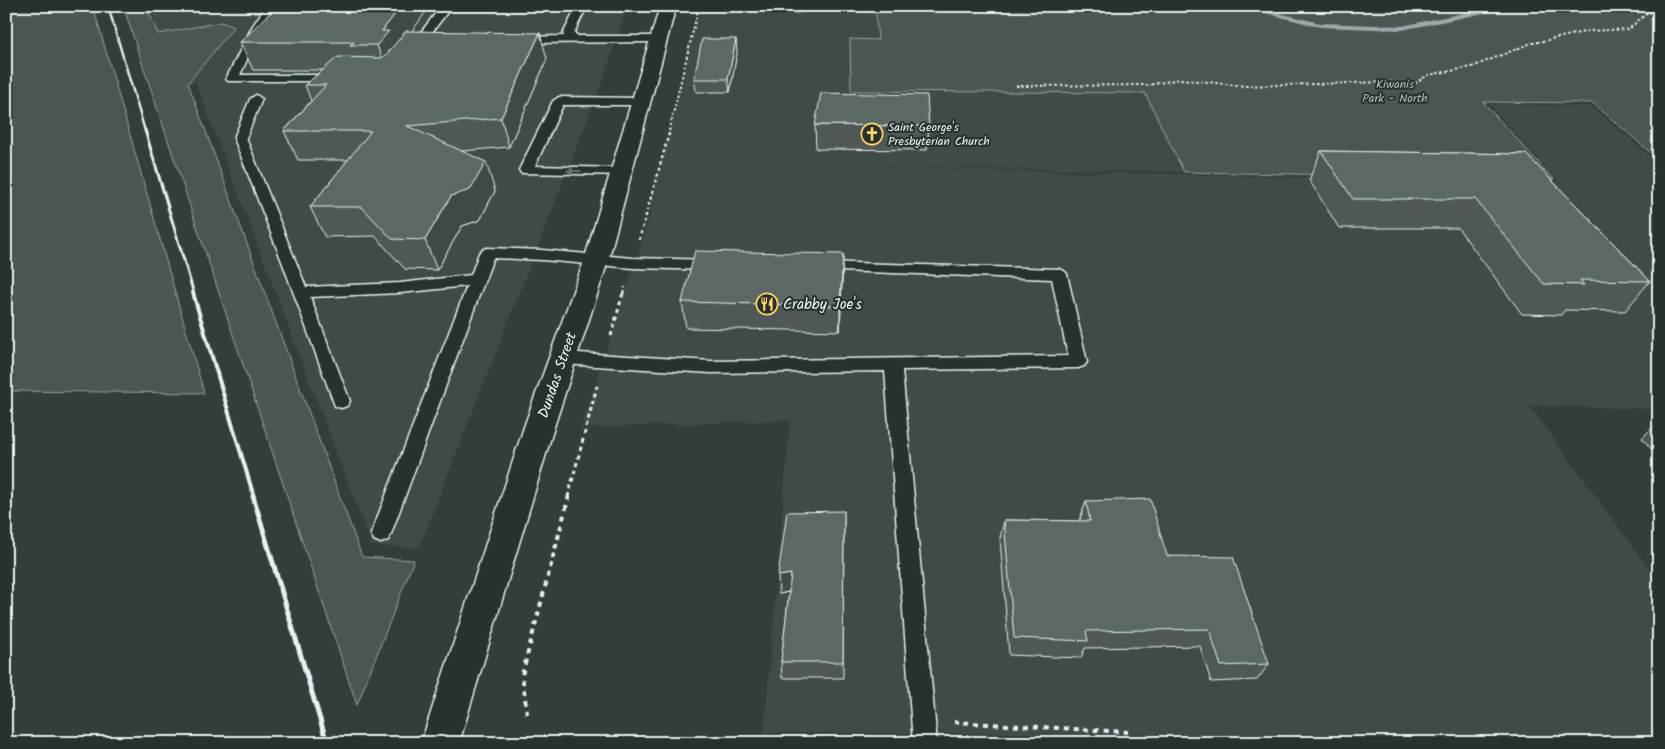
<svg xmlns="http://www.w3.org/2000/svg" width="1665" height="749" font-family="Kalam,sans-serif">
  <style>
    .built { fill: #3f4b46 }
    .green { fill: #495651; stroke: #98a4a4 }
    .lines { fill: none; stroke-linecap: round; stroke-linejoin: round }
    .stream { fill: #9ea9ab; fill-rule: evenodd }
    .service-casing { stroke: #e8f1f8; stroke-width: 3 }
    .secondary-casing { stroke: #e8f1f8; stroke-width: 3 }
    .path-far3 { stroke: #e8f1f8; stroke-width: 2; stroke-dasharray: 2.5 2.5; stroke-linecap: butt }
    .path-far2 { stroke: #e8f1f8; stroke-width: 2.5; stroke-dasharray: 3 3; stroke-linecap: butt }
    .path-far1 { stroke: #e8f1f8; stroke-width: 3; stroke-dasharray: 4 4; stroke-linecap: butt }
    .path { stroke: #e8f1f8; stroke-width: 4; stroke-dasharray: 5 5; stroke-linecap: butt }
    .service { fill: #26332d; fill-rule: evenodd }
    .secondary { fill: #26332d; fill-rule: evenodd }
    .rail-far3 { stroke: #e8f1f8; stroke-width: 2.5 }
    .rail-far2 { stroke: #e8f1f8; stroke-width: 3 }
    .rail-far1 { stroke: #e8f1f8; stroke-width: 4 }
    .rail { stroke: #e8f1f8; stroke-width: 5 }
    .wall { fill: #4f5957; stroke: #e8f1f8 }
    .shaded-wall { fill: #404947; stroke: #e8f1f8 }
    .building { fill: #5c6865; stroke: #e8f1f8 }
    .oneway { fill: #6a7674 }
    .labels { text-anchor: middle; stroke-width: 4; stroke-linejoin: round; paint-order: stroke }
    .far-park-label { font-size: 12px; fill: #b0bbbe; stroke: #26332d }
    .far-poi-label { font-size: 12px; fill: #e8f1f8; stroke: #26332d; text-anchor: start }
    .poi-label { font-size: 15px; fill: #e8f1f8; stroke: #26332d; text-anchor: start }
    .street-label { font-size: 15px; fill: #e8f1f8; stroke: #26332d }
  </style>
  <rect width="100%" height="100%" fill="#323e39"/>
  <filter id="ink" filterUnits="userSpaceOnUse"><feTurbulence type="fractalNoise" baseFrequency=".02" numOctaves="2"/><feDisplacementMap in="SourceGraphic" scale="10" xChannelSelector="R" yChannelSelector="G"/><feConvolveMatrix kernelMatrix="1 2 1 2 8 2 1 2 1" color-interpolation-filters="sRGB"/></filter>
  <g filter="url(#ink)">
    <g class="built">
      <path d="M 146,6 L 628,6 L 600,88 L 419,548 L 372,546 L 196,83 L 187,83 L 221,22 L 158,34 Z"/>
      <path d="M 700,6 L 874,6 L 878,40 L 851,39 L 851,91 L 1146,93 L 1184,172 L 832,166 L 1301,177 L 1558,181 L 1489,104 L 1592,106 L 1659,164 L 1659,409 L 1530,406 L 1659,582 L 1659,736 L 764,733 L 790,420 L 581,428 L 644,236 Z"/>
    </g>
    <g class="green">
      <path d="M 6,6 L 93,6 L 204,393 L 6,391 Z"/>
      <path d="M 123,6 L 146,6 L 158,34 L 221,22 L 234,27 L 188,83 L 362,557 L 414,560 L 357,705 Z"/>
      <path d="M 875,6 L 1659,6 L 1659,160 L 1593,103 L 1483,102 L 1554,179 L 1184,172 L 1145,93 L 851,91 L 850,39 L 878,40 Z"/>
    </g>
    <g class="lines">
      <path class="stream" d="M 1238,6 L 1250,6 L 1320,23 L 1402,26 L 1473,11 L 1502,6 L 1519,6 L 1402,30 L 1320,27 Z"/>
      <g class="service-casing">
        <g id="service">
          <path d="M 266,6 L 276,6 L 262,27 L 240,75 L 336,75 L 342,79 L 340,81 L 228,81 L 226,79 L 252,27 Z"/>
          <path d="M 441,6 L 452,6 L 417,52 L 409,52 L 407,50 L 409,48 Z"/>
          <path d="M 577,6 L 587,6 L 574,33 L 578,36 L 659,36 L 665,39 L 659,42 L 519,43 L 513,40 L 519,37 L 564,36 L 563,34 Z"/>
          <path d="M 256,95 L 262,99 L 246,138 L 306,287 L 400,283 L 471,275 L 479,253 L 482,250 L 487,248 L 542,250 L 633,258 L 715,260 L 720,262 L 723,265 L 720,268 L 715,270 L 633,268 L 542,260 L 493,258 L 391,534 L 388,540 L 381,543 L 374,540 L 371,534 L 467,286 L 400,293 L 310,297 L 350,401 L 347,406 L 341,408 L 335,406 L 283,264 L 234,138 L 250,99 Z"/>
          <path d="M 559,97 L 645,98 L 647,101 L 641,105 L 563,105 L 535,166 L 622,168 L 627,169 L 629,172 L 627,175 L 521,173 L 519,170 L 553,101 Z"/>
          <path d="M 819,262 L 1059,269 L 1064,271 L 1067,274 L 1087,362 L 1084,366 L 1078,368 L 902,370 L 937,743 L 913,743 L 885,371 L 711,373 L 562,364 L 556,362 L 553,358 L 556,354 L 562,352 L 711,361 L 1068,356 L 1052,279 L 814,270 L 811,267 L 814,264 Z"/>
        </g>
      </g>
      <g class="secondary-casing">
        <path id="secondary" d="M 660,6 L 676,6 L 608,261 L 555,424 L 459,743 L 421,743 L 525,424 L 584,261 Z"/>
      </g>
      <g class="path-far3">
        <path d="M 1016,86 L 1148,85 L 1180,79 L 1244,86 L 1388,82 L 1414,84 L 1428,75 L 1472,67 L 1529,44 L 1589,31 L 1629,29 L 1647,13 L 1659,12"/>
        <path d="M 669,131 L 699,6"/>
      </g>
      <g class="path-far2">
        <path d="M 639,240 L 670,130"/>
        <path d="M 623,294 L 625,287"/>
      </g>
      <g class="path-far1">
        <path d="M 611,336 L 623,293"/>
        <path d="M 568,497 L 597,386"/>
      </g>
      <g class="path">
        <path d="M 527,714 L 522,675 L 569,496"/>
        <path d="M 954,722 L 1128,732"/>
      </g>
      <use href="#service" class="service"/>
      <use href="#secondary" class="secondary"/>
      <path class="rail-far3" d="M 108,6 L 145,131"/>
      <path class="rail-far2" d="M 145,130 L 194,294"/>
      <path class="rail-far1" d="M 193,293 L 254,497"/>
      <path class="rail" d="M 253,496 L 327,743"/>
    </g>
    <g class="wall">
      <rect x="767" y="6" width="32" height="7"/>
      <path d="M 412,31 L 547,59 L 509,147 L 462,151 L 495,191 L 480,220 L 462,226 L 437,270 L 405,269 L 375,236 L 325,237 L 310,207 L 348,160 L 298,160 L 284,131 L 311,101 L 305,85 L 323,70 L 253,70 L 240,42 Z"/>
      <path d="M 737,52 L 730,92 L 696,92 L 694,79 Z"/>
      <path d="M 815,125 L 929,126 L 927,150 L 816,149 Z"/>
      <path d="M 1321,151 L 1526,154 L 1650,281 L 1625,311 L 1565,310 L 1561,315 L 1522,314 L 1458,228 L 1339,228 L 1309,180 Z"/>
      <path d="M 843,254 L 842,280 L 840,331 L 686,328 L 682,302 Z"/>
      <path d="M 1659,421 L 1659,458 L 1642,438 Z"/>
      <path d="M 1086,501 L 1167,556 L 1269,664 L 1257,680 L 1211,682 L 1200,646 L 1085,648 L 1081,658 L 1009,655 L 1000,538 L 1004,520 L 1080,521 L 1080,519 Z"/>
      <path d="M 844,511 L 843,678 L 782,678 L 781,662 L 789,592 L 779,594 Z"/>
    </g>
    <g class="shaded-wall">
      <path d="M 401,6 L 430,6 L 397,52 L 387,73 L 377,45 L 382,31 Z"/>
      <path d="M 540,33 L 547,59 L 509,147 L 501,118 Z"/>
      <path d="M 736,39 L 737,52 L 730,92 L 728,79 Z"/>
      <path d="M 486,162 L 495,191 L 480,220 L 462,226 L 437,270 L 425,240 L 451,196 Z"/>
      <path d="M 843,254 L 842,280 L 840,331 L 840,306 Z"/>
      <path d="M 791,574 L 792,591 L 779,594 L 778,576 Z"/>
    </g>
    <g class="building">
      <path d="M 277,6 L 401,6 L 382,31 L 389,31 L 377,45 L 350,45 L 354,42 L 240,42 Z"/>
      <path d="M 406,31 L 540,33 L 501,118 L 407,126 L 486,162 L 470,190 L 451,196 L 425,240 L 392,239 L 362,207 L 310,207 L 371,131 L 284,131 L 326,85 L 305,85 L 338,57 L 381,58 L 386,55 Z"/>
      <path d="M 702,39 L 736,39 L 728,79 L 694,79 Z"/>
      <path d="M 821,93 L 927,95 L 929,126 L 815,125 Z"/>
      <path d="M 1321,151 L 1526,154 L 1650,281 L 1580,280 L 1584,285 L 1544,284 L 1475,199 L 1353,199 Z"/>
      <path d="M 695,251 L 843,254 L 840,306 L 682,302 Z"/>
      <path d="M 1150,499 L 1167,556 L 1233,557 L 1269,664 L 1221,666 L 1209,629 L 1086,631 L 1088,641 L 1014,638 L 1004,520 L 1090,521 L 1086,501 Z"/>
      <path d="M 844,511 L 843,662 L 781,662 L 791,574 L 778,576 L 787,512 Z"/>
    </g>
    <defs><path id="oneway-solid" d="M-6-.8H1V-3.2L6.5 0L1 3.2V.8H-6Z" transform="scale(1.25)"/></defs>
    <use class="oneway" href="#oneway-solid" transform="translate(574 171) rotate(-179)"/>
  </g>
  <defs>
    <g id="church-ring" transform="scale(1.125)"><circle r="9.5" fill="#26332d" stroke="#ffd166" stroke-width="1.5"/><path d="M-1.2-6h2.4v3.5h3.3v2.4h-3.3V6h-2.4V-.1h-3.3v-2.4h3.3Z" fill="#ffd166"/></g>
    <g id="restaurant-ring" transform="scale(1.125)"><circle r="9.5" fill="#26332d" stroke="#ffd166" stroke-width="1.5"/><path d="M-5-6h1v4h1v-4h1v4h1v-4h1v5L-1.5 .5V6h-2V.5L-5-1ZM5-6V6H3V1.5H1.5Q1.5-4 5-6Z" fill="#ffd166"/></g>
  </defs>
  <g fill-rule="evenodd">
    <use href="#church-ring" x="872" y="134"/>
    <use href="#restaurant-ring" x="767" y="304"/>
  </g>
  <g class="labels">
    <g class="far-park-label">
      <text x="1395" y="88">Kiwanis<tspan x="1395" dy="14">Park - North</tspan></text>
    </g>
    <g class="far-poi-label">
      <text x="888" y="131">Saint George's<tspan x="888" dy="14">Presbyterian Church</tspan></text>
    </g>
    <g class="poi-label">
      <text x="783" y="309">Crabby Joe's</text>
    </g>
    <g class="street-label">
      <text transform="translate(557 375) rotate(-71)" y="5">Dundas Street</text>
    </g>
  </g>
  <rect width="1665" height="749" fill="none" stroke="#26332d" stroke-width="25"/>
  <rect x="12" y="12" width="1640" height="724" fill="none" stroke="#e8f1f8" stroke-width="2" filter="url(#ink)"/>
</svg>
